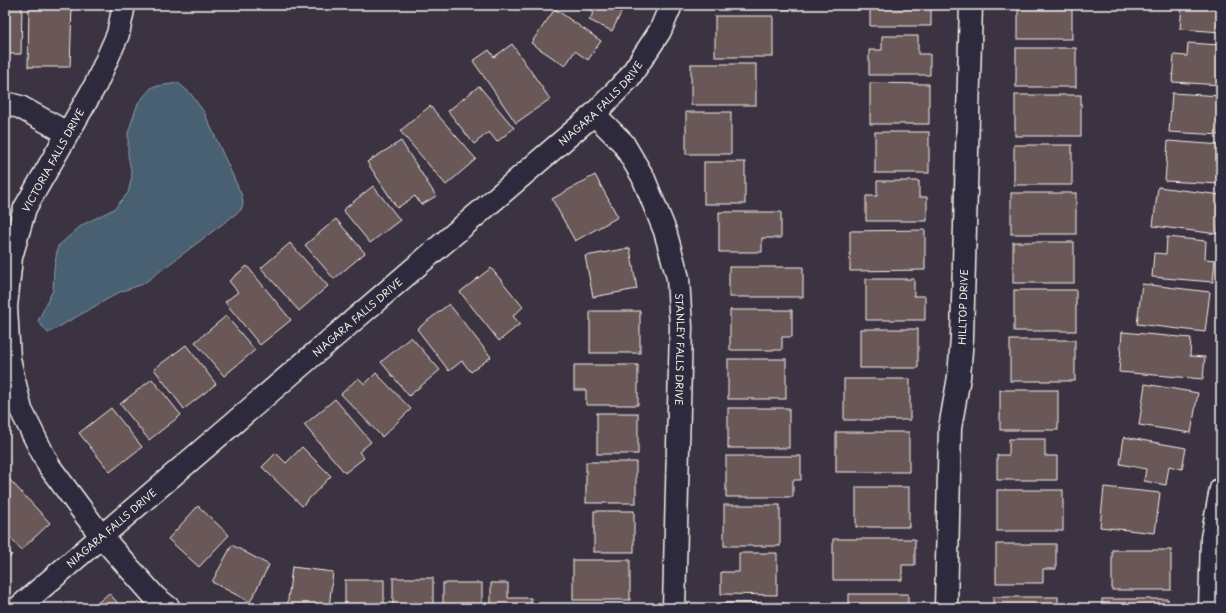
<svg xmlns="http://www.w3.org/2000/svg" width="1226" height="613" font-family="'Playpen Sans',sans-serif">
  <style>
    .water { fill: #496173; stroke: #8d9ba2 }
    .building { fill: #6a5858; stroke: #f4f1e8 }
    .lines { fill: none; stroke-linecap: round; stroke-linejoin: round }
    .street-casing { stroke: #f4f1e8; stroke-width: 25 }
    .street { stroke: #2f2a3d; stroke-width: 22 }
    .labels { text-anchor: middle; stroke-width: 3; stroke-linejoin: round; paint-order: stroke }
    .street-label { font-size: 10px; fill: #f4f1e8; stroke: #2f2a3d }
  </style>
  <rect width="100%" height="100%" fill="#3b3342"/>
  <filter id="ink" filterUnits="userSpaceOnUse"><feTurbulence type="fractalNoise" baseFrequency=".025" numOctaves="2"/><feDisplacementMap in="SourceGraphic" scale="8" xChannelSelector="R" yChannelSelector="G"/><feConvolveMatrix kernelMatrix="1 2 1 2 8 2 1 2 1" color-interpolation-filters="sRGB"/></filter>
  <g filter="url(#ink)">
    <path class="water" d="M 178,83 L 190,93 L 204,112 L 242,196 L 243,204 L 241,210 L 143,284 L 120,292 L 48,333 L 38,321 L 53,290 L 54,269 L 58,246 L 82,225 L 114,209 L 128,193 L 132,176 L 128,155 L 128,133 L 138,103 L 152,87 Z"/>
    <g class="building">
      <path d="M 5,5 L 22,5 L 21,54 L 5,54 Z"/>
      <path d="M 29,5 L 72,5 L 70,67 L 28,67 Z"/>
      <path d="M 580,5 L 625,5 L 612,31 L 589,20 L 594,12 Z"/>
      <rect x="732" y="5" width="57" height="4"/>
      <rect x="870" y="5" width="61" height="21"/>
      <rect x="1018" y="5" width="54" height="34"/>
      <path d="M 1182,5 L 1221,5 L 1221,32 L 1180,29 Z"/>
      <path d="M 555,9 L 601,41 L 588,60 L 575,51 L 565,66 L 531,43 Z"/>
      <rect x="715" y="16" width="58" height="41"/>
      <path d="M 882,36 L 918,36 L 918,54 L 930,54 L 930,75 L 869,75 L 869,50 L 882,50 Z"/>
      <path d="M 1188,43 L 1221,45 L 1221,85 L 1172,82 L 1174,55 L 1187,56 Z"/>
      <path d="M 512,44 L 550,99 L 516,123 L 473,61 L 489,50 L 494,57 Z"/>
      <rect x="1016" y="48" width="60" height="39"/>
      <rect x="691" y="64" width="65" height="41"/>
      <path d="M 870,83 L 929,84 L 929,124 L 870,124 Z"/>
      <path d="M 479,86 L 514,128 L 497,142 L 489,132 L 474,144 L 448,111 Z"/>
      <path d="M 1172,93 L 1221,96 L 1221,135 L 1169,132 Z"/>
      <rect x="1015" y="95" width="66" height="41"/>
      <path d="M 430,106 L 476,159 L 446,185 L 400,131 Z"/>
      <rect x="686" y="112" width="45" height="42"/>
      <rect x="875" y="132" width="54" height="41"/>
      <path d="M 401,141 L 436,196 L 421,205 L 415,196 L 397,208 L 367,162 Z"/>
      <path d="M 1168,141 L 1221,145 L 1221,184 L 1165,181 Z"/>
      <rect x="1014" y="145" width="58" height="40"/>
      <rect x="704" y="162" width="41" height="42"/>
      <path d="M 595,175 L 618,217 L 575,241 L 552,199 Z"/>
      <path d="M 877,181 L 919,181 L 919,197 L 927,197 L 927,221 L 866,221 L 866,196 L 877,196 Z"/>
      <path d="M 373,186 L 400,220 L 370,243 L 343,210 Z"/>
      <path d="M 1158,187 L 1221,195 L 1221,209 L 1218,234 L 1153,226 Z"/>
      <rect x="1011" y="193" width="65" height="41"/>
      <path d="M 719,212 L 781,212 L 781,238 L 762,238 L 762,252 L 719,252 Z"/>
      <path d="M 336,219 L 365,253 L 334,279 L 305,245 Z"/>
      <path d="M 925,230 L 925,270 L 850,271 L 850,231 Z"/>
      <path d="M 1167,237 L 1206,241 L 1205,259 L 1215,260 L 1213,282 L 1152,277 L 1154,253 L 1166,254 Z"/>
      <rect x="1013" y="242" width="61" height="41"/>
      <path d="M 290,243 L 328,286 L 299,311 L 261,268 Z"/>
      <path d="M 630,248 L 637,289 L 593,297 L 585,256 Z"/>
      <path d="M 247,266 L 291,320 L 260,345 L 225,302 L 238,292 L 229,281 Z"/>
      <rect x="729" y="267" width="74" height="30"/>
      <path d="M 491,268 L 523,307 L 513,316 L 520,324 L 499,341 L 460,292 Z"/>
      <path d="M 866,279 L 914,279 L 914,296 L 925,296 L 925,320 L 866,320 Z"/>
      <path d="M 1142,284 L 1210,292 L 1205,332 L 1137,324 Z"/>
      <rect x="1014" y="290" width="62" height="41"/>
      <path d="M 449,304 L 491,357 L 471,372 L 462,361 L 449,371 L 417,329 Z"/>
      <path d="M 730,310 L 792,310 L 792,337 L 782,337 L 782,350 L 730,350 Z"/>
      <rect x="590" y="311" width="50" height="42"/>
      <path d="M 226,316 L 255,350 L 224,376 L 195,342 Z"/>
      <rect x="860" y="329" width="58" height="39"/>
      <path d="M 1122,332 L 1191,338 L 1190,356 L 1205,357 L 1203,379 L 1119,372 Z"/>
      <path d="M 411,337 L 440,370 L 409,396 L 381,362 Z"/>
      <rect x="1010" y="340" width="65" height="41"/>
      <path d="M 186,345 L 216,384 L 184,409 L 154,369 Z"/>
      <rect x="728" y="359" width="58" height="40"/>
      <path d="M 574,365 L 638,365 L 638,405 L 586,405 L 586,390 L 574,390 Z"/>
      <path d="M 376,373 L 411,409 L 382,437 L 341,394 L 358,378 L 365,384 Z"/>
      <path d="M 152,379 L 181,415 L 149,440 L 120,404 Z"/>
      <rect x="844" y="379" width="66" height="41"/>
      <path d="M 1145,384 L 1198,393 L 1191,433 L 1139,425 Z"/>
      <rect x="1000" y="390" width="58" height="40"/>
      <path d="M 335,399 L 371,442 L 359,452 L 364,458 L 345,473 L 304,425 Z"/>
      <path d="M 111,408 L 142,447 L 110,472 L 79,433 Z"/>
      <rect x="728" y="408" width="61" height="40"/>
      <rect x="597" y="413" width="41" height="41"/>
      <rect x="836" y="432" width="73" height="40"/>
      <path d="M 1124,437 L 1186,448 L 1182,469 L 1169,466 L 1166,485 L 1144,481 L 1146,469 L 1120,464 Z"/>
      <path d="M 1009,439 L 1045,439 L 1045,456 L 1057,456 L 1057,480 L 997,480 L 997,455 L 1009,455 Z"/>
      <path d="M 302,447 L 331,476 L 302,506 L 262,467 L 276,453 L 286,463 Z"/>
      <path d="M 726,456 L 801,456 L 801,480 L 793,480 L 793,497 L 726,497 Z"/>
      <rect x="586" y="462" width="50" height="41"/>
      <path d="M 9,479 L 50,523 L 21,550 L 5,532 L 5,482 Z"/>
      <rect x="856" y="487" width="53" height="40"/>
      <path d="M 1104,487 L 1160,493 L 1155,533 L 1100,527 Z"/>
      <rect x="997" y="490" width="66" height="41"/>
      <rect x="724" y="505" width="56" height="41"/>
      <path d="M 198,506 L 229,535 L 199,567 L 168,539 Z"/>
      <rect x="594" y="511" width="40" height="41"/>
      <path d="M 833,539 L 915,539 L 915,565 L 902,565 L 902,580 L 833,580 Z"/>
      <path d="M 996,544 L 1056,544 L 1056,569 L 1043,569 L 1043,583 L 996,583 Z"/>
      <path d="M 232,545 L 269,565 L 250,602 L 212,582 Z"/>
      <path d="M 5,547 L 12,555 L 5,561 Z"/>
      <rect x="1112" y="550" width="59" height="40"/>
      <path d="M 739,553 L 777,553 L 777,595 L 721,594 L 721,572 L 739,572 Z"/>
      <rect x="573" y="560" width="57" height="40"/>
      <path d="M 292,567 L 333,572 L 329,608 L 287,608 Z"/>
      <rect x="393" y="578" width="40" height="30"/>
      <rect x="345" y="580" width="39" height="28"/>
      <rect x="443" y="583" width="39" height="25"/>
      <path d="M 491,583 L 508,583 L 508,598 L 531,598 L 531,608 L 491,608 Z"/>
      <path d="M 109,593 L 122,608 L 92,608 Z"/>
      <rect x="849" y="594" width="59" height="14"/>
      <rect x="993" y="597" width="65" height="11"/>
      <rect x="1102" y="599" width="66" height="9"/>
      <rect x="721" y="603" width="63" height="5"/>
    </g>
    <g class="lines">
      <g class="street-casing">
        <g id="street">
          <path d="M 124,5 L 118,34 L 96,84 L 25,208 L 11,257 L 6,307 L 9,359 L 21,410 L 49,466 L 101,536 L 155,597 L 169,608"/>
          <path d="M 5,103 L 20,107 L 67,133"/>
          <path id="s1" d="M 594,114 L 623,143 L 643,177 L 665,231 L 678,278 L 681,327 L 674,608"/>
          <path id="s2" d="M 18,608 L 594,114 L 629,78 L 660,31 L 671,5"/>
          <path id="s3" d="M 946,608 L 950,428 L 959,377 L 962,337 L 971,5"/>
          <path d="M 1210,608 L 1212,538 L 1221,489"/>
        </g>
      </g>
      <use href="#street" class="street"/>
    </g>
  </g>
  <g class="labels">
    <g class="street-label">
      <text dy="4" stroke="none"><textPath href="#s2" startOffset="771">NIAGARA FALLS DRIVE</textPath></text>
      <text transform="translate(53 160) rotate(-61)" y="4">VICTORIA FALLS DRIVE</text>
      <text dy="4" stroke="none"><textPath href="#s3" startOffset="302">HILLTOP DRIVE</textPath></text>
      <text dy="4" stroke="none"><textPath href="#s2" startOffset="447">NIAGARA FALLS DRIVE</textPath></text>
      <text dy="4" stroke="none"><textPath href="#s1" startOffset="259">STANLEY FALLS DRIVE</textPath></text>
      <text dy="4" stroke="none"><textPath href="#s2" startOffset="123">NIAGARA FALLS DRIVE</textPath></text>
    </g>
  </g>
  <rect width="1226" height="613" fill="none" stroke="#2f2a3d" stroke-width="20"/>
  <rect x="10" y="10" width="1206" height="593" fill="none" stroke="#f4f1e8" stroke-width="1.5" filter="url(#ink)"/>
</svg>
